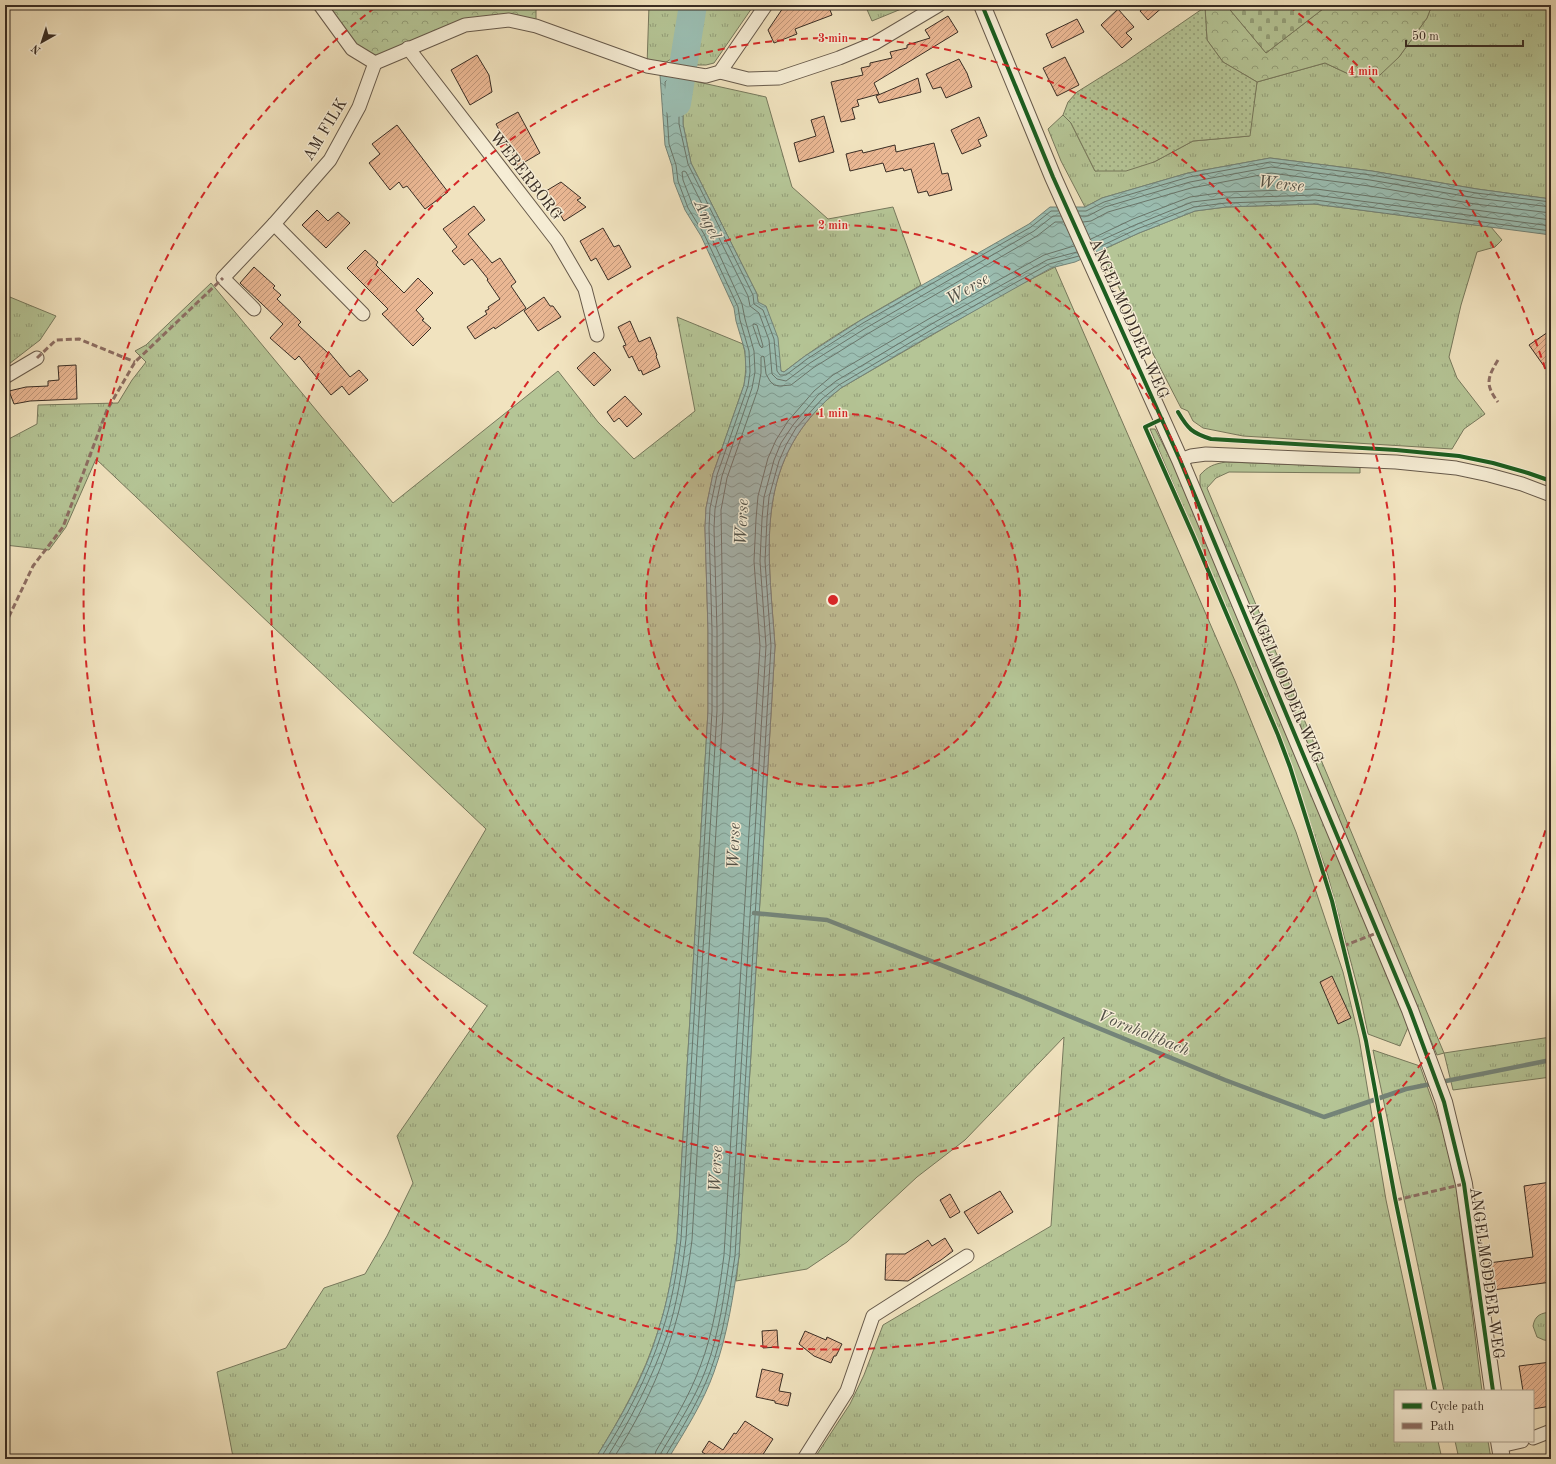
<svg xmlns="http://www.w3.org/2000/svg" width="1556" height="1464" font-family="'Old Standard TT',serif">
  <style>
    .grass { fill: url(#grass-tufts); stroke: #77795d }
    .forest { fill: url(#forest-crowns); stroke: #77795d }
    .cemetery { fill: url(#cemetery-stones); stroke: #77795d }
    .garden { fill: url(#garden-dots); stroke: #77795d }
    .water { fill: url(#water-waves); stroke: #748479 }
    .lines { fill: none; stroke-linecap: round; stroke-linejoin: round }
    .shore { stroke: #6a766b; stroke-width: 1 }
    .stream { stroke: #748479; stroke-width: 4.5 }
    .river { stroke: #9bbeb2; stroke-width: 28 }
    .building { fill: url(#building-hatch); stroke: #392d24 }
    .minor-casing { stroke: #675a4b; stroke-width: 15 }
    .tertiary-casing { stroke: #675a4b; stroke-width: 18 }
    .minor { stroke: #f6edd5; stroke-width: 13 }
    .tertiary { stroke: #f6edd5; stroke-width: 16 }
    .quiet { stroke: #8d6e63; stroke-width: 3; stroke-dasharray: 6 3; stroke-linecap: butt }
    .cycleway-casing { stroke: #f6edd5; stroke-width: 6 }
    .cycleway { stroke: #1b5e20; stroke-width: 4 }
    .ring { fill: none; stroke: #d62828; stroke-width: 2; stroke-dasharray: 7 5 }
    .labels { text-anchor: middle; stroke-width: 3; stroke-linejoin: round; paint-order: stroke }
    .street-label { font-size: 16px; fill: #392d24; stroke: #f6edd5 }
    .water-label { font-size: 17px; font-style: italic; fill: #525148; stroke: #f6edd5 }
    .centre { fill: #d62828; stroke: #f6edd5; stroke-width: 2 }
    .ring-label { font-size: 12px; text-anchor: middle; font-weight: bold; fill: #d62828; stroke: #f6edd5; stroke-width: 3; stroke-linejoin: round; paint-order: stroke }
  </style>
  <defs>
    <pattern id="grass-tufts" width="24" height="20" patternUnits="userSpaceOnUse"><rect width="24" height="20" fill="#b5c596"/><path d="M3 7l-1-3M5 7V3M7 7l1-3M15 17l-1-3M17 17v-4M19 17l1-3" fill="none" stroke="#94a07a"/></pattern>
    <pattern id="forest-crowns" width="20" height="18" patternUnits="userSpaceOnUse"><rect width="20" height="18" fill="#b5c596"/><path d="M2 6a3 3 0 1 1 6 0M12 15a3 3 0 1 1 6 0" fill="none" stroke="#94a07a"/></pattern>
    <pattern id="cemetery-stones" width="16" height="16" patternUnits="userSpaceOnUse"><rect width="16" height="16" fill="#b5c596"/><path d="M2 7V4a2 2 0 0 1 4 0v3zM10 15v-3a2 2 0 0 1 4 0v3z" fill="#94a07a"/></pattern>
    <pattern id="garden-dots" width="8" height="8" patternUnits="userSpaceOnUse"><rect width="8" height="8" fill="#b5c596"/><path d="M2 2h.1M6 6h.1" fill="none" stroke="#94a07a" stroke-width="1.8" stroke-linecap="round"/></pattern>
    <pattern id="water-waves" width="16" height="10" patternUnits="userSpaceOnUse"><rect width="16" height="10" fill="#9bbeb2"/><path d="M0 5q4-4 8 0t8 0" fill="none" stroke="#7f9b91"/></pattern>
    <pattern id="building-hatch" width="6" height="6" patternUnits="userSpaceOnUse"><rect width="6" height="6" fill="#eab793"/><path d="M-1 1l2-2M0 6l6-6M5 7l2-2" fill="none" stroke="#bf9578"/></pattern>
  </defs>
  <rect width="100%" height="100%" fill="#f1e3bf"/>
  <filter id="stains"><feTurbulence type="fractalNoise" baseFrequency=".005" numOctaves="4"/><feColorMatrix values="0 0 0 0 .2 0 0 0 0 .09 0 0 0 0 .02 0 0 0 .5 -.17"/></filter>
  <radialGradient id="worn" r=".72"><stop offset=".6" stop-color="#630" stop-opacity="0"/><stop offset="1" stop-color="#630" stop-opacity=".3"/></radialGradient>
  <g class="grass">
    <path d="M 649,5 L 688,5 L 671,59 L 657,68 L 647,66 Z"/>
    <path d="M 704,5 L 754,5 L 714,63 L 706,65 L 693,65 Z"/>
    <path d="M 865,5 L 911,5 L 872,21 Z"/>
    <path d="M 1432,5 L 1551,5 L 1551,199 L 1477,189 L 1372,171 L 1270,158 L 1188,173 L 1102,198 L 1085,207 L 1061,161 L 1048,129 L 1063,115 L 1071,123 L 1095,171 L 1154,162 L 1193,141 L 1249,136 L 1257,82 L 1325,63 L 1355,77 L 1399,57 L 1427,18 Z"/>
    <path d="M 689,80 L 766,97 L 792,187 L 828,219 L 893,207 L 921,285 C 875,312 826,338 784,372 L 781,371 L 758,302 L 757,294 L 691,163 L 683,124 L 683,111 L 687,99 Z"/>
    <path d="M 1314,204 L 1491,227 L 1502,240 L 1495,247 L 1477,252 L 1461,305 L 1449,357 L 1457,378 L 1485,414 L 1464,429 L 1452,449 L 1243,436 L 1203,428 L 1193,421 L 1188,411 L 1181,408 L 1100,251 L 1139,233 L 1195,211 L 1226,207 Z"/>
    <path d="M 1055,267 L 1235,681 L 1296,832 L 1343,972 L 1359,1038 L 1386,1200 L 1427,1391 L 1395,1391 L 1395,1441 L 1438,1441 L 1442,1459 L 814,1459 L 850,1404 L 864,1375 L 883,1325 L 1051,1226 L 1064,1037 L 965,1140 L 917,1177 L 847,1242 L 807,1269 L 736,1281 L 739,1256 L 775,646 C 768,546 752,458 841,388 L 1008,291 Z"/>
    <path d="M 211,283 L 393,503 L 558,371 L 598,422 L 634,459 L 695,411 L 677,317 L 743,344 C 747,358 746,371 744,385 L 713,474 L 706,508 L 705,528 L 708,630 L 708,711 L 677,1239 C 673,1270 668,1301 658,1331 C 644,1376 620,1419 595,1459 L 237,1459 L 233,1457 L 217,1372 L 286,1348 L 324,1288 L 365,1274 L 387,1236 L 413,1183 L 397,1136 L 487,1006 L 413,953 L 486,829 L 96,459 L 66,527 L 49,550 L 5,545 L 5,441 L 37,424 L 38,405 L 118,403 L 132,380 L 146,362 L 135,351 L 146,345 Z"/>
    <path d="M 5,295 L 56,316 L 40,340 L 5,367 Z"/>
    <path d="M 1150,429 L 1155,429 L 1175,468 L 1350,879 L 1409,1025 L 1400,1046 L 1368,1034 L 1361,1000 L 1328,876 L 1280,735 Z"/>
    <path d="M 1226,462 L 1360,467 L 1360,473 L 1229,472 L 1216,478 L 1207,488 L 1444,1053 L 1551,1037 L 1551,1077 L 1453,1090 L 1444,1053 L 1437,1055 L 1200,489 L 1200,475 C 1208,466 1214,464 1226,462 Z"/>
    <path d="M 1373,1050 L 1420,1066 L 1442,1128 L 1456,1185 L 1482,1391 L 1444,1391 Z"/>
    <path d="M 1551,1312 L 1551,1341 L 1544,1340 L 1537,1337 L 1533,1326 C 1535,1315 1541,1313 1551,1312 Z"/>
    <path d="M 1455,1441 L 1488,1441 L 1491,1459 L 1459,1459 Z"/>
  </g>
  <g class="forest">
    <path d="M 320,5 L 536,5 L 536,26 L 465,25 L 375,63 L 352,49 Z"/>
    <path d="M 1206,5 L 1226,5 L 1266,53 L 1328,5 L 1432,5 L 1427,18 L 1399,57 L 1380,75 L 1355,77 L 1325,63 L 1257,82 L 1223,62 L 1207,40 L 1205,7 Z"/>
  </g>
  <path class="cemetery" d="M 1226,5 L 1328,5 L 1266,53 Z"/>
  <path class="garden" d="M 1205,7 L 1207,40 L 1223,62 L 1257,82 L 1250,136 L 1193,141 L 1154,162 L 1126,171 L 1095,171 L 1071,123 L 1063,115 L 1068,102 L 1077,92 L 1125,62 Z"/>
  <path class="water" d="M 660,75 L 689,80 L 687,99 L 683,111 L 683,124 L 691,163 L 757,294 L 758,302 L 766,306 L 778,338 L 781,371 L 784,372 L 805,356 L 861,320 L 1029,224 L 1050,207 L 1085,207 L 1102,198 L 1188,173 L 1270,158 L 1372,171 L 1477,189 L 1551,199 L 1551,235 L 1314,204 L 1226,207 L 1195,211 L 1139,233 L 1075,262 L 1051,268 L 926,338 L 841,388 C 752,458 768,546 775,646 L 739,1256 C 733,1297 728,1333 714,1372 C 703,1403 685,1431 668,1459 L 595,1459 C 620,1419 645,1376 658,1331 C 668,1301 673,1270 677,1239 L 708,711 L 708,630 L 705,528 L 706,508 L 713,474 L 744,385 L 746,372 L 745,351 L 736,321 L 734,308 L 701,236 L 685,210 L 674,182 L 672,166 L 665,145 Z"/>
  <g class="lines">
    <g class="shore">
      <path d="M 672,86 L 678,87 L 679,89 L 678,98 L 674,108 L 672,107 L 670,89 Z"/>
      <path d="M 1078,211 L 1086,211 L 1104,202 L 1189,177 L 1270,162 L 1371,175 L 1476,193 L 1551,202"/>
      <path d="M 1080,216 L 1088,216 L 1105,207 L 1190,182 L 1271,167 L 1370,180 L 1476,198 L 1551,207"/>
      <path d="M 1083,222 L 1091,221 L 1108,212 L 1191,188 L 1271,173 L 1369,186 L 1475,204 L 1551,213"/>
      <path d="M 1091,239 L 1133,219 L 1190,197 L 1226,192 L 1316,189 L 1551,220"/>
      <path d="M 1093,244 L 1135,225 L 1192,202 L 1226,198 L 1315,195 L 1551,226"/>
      <path d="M 1095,249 L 1137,229 L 1194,207 L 1226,203 L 1315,200 L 1551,231"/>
      <path d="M 754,324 L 757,325 L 763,346 L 762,348 L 760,346 L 753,326 Z"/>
      <path d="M 600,1459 C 625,1420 648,1377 662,1332 C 672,1302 677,1271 681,1239 L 712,711 L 712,630 L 709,528 L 710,508 L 717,475 L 748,386 L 750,372 L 749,351 L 740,320 L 738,307 L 704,234 L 688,208 L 678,181 L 676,165 L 669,144 L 665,82 L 667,80 L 684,84 L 683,99 L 679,111 L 679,124 L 688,164 L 753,295 L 754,304 L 763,310 L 774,339 L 777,371 L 780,375 L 786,375 L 807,359 L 863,323 L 1031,227 L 1051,211 L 1058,211"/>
      <path d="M 606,1459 C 630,1421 652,1379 667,1335 C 677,1304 682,1272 686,1239 L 717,711 L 717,630 L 714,528 L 715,509 L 722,476 L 752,388 L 755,372 L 754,351 L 745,319 L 742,304 L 709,232 L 693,206 L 683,180 L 682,172 L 684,171 L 686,172 L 748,296 L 750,306 L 759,313 L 769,340 L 772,374 L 777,379 L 786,381 L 810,363 L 866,328 L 1034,231 L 1053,216 L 1061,216"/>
      <path d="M 613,1459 C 658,1389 682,1322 692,1240 L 723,711 L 723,630 L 721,510 L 727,478 L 758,389 L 761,373 L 761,357 L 763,356 L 764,357 L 766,374 L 770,381 L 774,385 L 780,386 L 791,385 L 813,368 L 869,333 L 1037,236 L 1055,222 L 1063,222"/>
      <path d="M 654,1459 L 656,1451 C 672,1424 689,1397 700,1367 C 714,1331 719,1293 724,1255 L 760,646 L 754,561 L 756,519 L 758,496 L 768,458 L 776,440 L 788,421 L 814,391 L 833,375 L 932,317 L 1044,255 L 1074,246"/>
      <path d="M 660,1459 L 661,1453 C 677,1426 695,1399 706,1369 C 720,1331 724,1295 730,1255 L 766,646 L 760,561 L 762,519 L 764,497 L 774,460 L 781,443 L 793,425 L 818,395 L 836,381 L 935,322 L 1047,260 L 1077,252"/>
      <path d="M 665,1459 L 666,1455 C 682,1428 699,1401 710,1372 C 724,1334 729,1295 735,1256 L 771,646 L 765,561 L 767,519 L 769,497 L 779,461 L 786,445 L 796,428 L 822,399 L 839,385 L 938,326 L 1049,264 L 1079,256"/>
    </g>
    <path class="stream" d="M 754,913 L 827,920 L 1020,996 L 1225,1080 L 1324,1117 L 1406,1089 L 1551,1060"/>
    <path class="river" d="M 677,103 L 693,5"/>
  </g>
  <g class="building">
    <path d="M 785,5 L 828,5 L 832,15 L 795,29 L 797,34 L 774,43 L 768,30 Z"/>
    <path d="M 1147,5 L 1165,5 L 1148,20 L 1140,11 Z"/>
    <path d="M 1118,9 L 1134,27 L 1126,33 L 1132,39 L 1122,48 L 1101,25 Z"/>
    <path d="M 948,16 L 958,32 L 874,83 L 879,94 L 857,100 L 859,106 L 852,108 L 855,119 L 841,122 L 831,82 L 863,75 L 861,68 L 870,66 L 870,63 L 892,58 L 890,52 L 907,48 L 907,45 L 930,38 L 925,30 Z"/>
    <path d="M 1077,19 L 1084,32 L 1052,48 L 1046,34 Z"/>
    <path d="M 477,55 L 489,75 L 492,92 L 470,105 L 451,70 Z"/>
    <path d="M 1065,57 L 1079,85 L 1057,96 L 1043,68 Z"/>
    <path d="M 959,59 L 967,73 L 972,87 L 946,98 L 941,87 L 933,89 L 926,74 Z"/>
    <path d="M 918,78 L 921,92 L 879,103 L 876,96 Z"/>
    <path d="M 518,112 L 540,153 L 518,166 L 496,124 Z"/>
    <path d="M 824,116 L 834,152 L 799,162 L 794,143 L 816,136 L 811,120 Z"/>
    <path d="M 979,117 L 987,136 L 978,140 L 981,146 L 962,154 L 951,130 Z"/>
    <path d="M 397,125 L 448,192 L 425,209 L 407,186 L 403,188 L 399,182 L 390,190 L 369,163 L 380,154 L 372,144 Z"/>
    <path d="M 934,143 L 942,174 L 948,173 L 952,190 L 929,196 L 927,191 L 918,193 L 911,169 L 904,171 L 903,168 L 886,172 L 883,163 L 850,171 L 846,154 L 862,150 L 863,153 L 895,145 L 896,152 Z"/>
    <path d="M 561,182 L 581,198 L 577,200 L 586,207 L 564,221 L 546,191 Z"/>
    <path d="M 474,206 L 485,220 L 468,234 L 492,263 L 500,258 L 516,282 L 511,286 L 526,308 L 495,329 L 494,327 L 475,339 L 467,327 L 487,314 L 485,311 L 489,309 L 488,307 L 500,299 L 487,280 L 488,279 L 472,259 L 464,265 L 452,251 L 457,247 L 443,229 Z"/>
    <path d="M 317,210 L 328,221 L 338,212 L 350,223 L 326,248 L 302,225 Z"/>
    <path d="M 603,228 L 614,247 L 619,245 L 631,267 L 608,280 L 596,258 L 591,261 L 580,241 Z"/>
    <path d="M 365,250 L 378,262 L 376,265 L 404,293 L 418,278 L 433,293 L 416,310 L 424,319 L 422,320 L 431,328 L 413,346 L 382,314 L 388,309 L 347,268 Z"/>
    <path d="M 254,267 L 275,286 L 273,288 L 281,295 L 277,299 L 301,322 L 298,325 L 328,353 L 329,352 L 350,377 L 359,370 L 368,380 L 349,395 L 342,386 L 331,395 L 299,356 L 295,360 L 270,338 L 283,324 L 240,283 Z"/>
    <path d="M 544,297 L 550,306 L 553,306 L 561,317 L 538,331 L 524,311 Z"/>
    <path d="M 630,321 L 639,342 L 650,337 L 657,355 L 656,356 L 660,367 L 643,375 L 641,370 L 639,371 L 632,356 L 629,358 L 623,346 L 626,345 L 618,327 Z"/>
    <path d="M 1551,330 L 1551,376 L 1529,345 Z"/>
    <path d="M 594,352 L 611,370 L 594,386 L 577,368 Z"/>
    <path d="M 76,365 L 77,399 L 30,401 L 14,404 L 9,391 L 26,387 L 48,386 L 48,381 L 59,380 L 58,366 Z"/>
    <path d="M 625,396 L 642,414 L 627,427 L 619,418 L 614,422 L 607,412 Z"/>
    <path d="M 1332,976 L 1351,1018 L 1338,1024 L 1320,982 Z"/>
    <path d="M 1551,1182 L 1551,1282 L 1493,1290 L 1489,1263 L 1533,1257 L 1524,1186 Z"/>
    <path d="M 1000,1191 L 1013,1212 L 978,1234 L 964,1212 Z"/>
    <path d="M 950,1194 L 960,1212 L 950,1218 L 940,1200 Z"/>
    <path d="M 945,1238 L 953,1251 L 941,1260 L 908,1281 L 885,1280 L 886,1254 L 905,1254 L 928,1240 L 932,1246 Z"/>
    <path d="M 777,1330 L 778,1347 L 763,1348 L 762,1331 Z"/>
    <path d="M 805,1331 L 826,1340 L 827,1337 L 842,1344 L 836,1356 L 834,1356 L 831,1363 L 814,1356 L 799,1344 Z"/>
    <path d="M 1551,1362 L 1551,1406 L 1533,1409 L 1533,1391 L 1523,1391 L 1519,1366 Z"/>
    <path d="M 762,1369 L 783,1374 L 779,1391 L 791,1393 L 788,1406 L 775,1403 L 775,1401 L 756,1397 Z"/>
    <path d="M 745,1421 L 773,1439 L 760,1459 L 713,1459 L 702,1452 L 709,1441 L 723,1450 L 734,1433 L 736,1434 Z"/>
  </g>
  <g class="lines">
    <g class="minor-casing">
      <g id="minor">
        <path d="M 320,5 L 352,49 L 375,63 L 465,25 L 509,20 L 536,26 L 647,66 L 706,76 L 720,72 L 766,5"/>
        <path d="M 408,48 L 557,241 L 585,289 L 597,335"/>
        <path d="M 720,72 L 748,79 L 779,78 L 839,58 L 875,43 L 939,5"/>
        <path d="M 274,224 L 363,314"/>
        <path d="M 254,309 L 223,278 L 274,224 L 330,160 L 359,107 L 375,63"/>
        <path d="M 5,377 L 37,358"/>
        <path d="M 1180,460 L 1191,456 L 1206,454 L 1396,462 L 1456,468 L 1489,475 L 1522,484 L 1551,495"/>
        <path d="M 1533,1438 L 1551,1431"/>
        <path d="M 1500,1446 L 1522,1441"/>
        <path d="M 804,1459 L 847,1391 L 873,1316 L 967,1256"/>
      </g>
    </g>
    <g class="tertiary-casing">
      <g id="tertiary">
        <path d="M 982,5 L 1053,177 L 1180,460 L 1410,1010 L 1444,1102 L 1464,1184 L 1493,1391"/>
        <path d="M 1499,1441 L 1502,1459"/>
      </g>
    </g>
    <use href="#minor" class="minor"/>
    <use href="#tertiary" class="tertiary"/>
    <g class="quiet">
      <path d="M 37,358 L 56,340 L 79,339 L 135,362"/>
      <path d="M 1498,360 C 1487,378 1485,385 1498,402"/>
      <path d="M 5,625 L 33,566 L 63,527 L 107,410 L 135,362 L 223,278"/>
      <path d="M 1343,946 L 1377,933"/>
      <path d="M 1396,1200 L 1464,1184"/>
    </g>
    <g class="cycleway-casing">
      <g id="cycleway">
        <path d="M 982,5 L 1053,177 L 1180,460 L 1410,1010 L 1444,1102 L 1464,1184 L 1493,1391"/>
        <path d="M 1178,412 C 1188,429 1192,433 1211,439 L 1396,450 L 1459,456 L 1493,463 L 1528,473 L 1551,481"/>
        <path d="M 1162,419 L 1145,427 L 1193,535 L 1278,735 L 1290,767 L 1332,901 L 1366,1041 L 1395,1198 L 1435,1391"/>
      </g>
    </g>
    <use href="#cycleway" class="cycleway"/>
  </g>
  <circle cx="833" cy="600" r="187" fill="#d62828" fill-opacity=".12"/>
  <g class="ring">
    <circle cx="833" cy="600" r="187"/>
    <circle cx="833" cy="600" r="375"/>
    <circle cx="833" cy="600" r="562"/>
    <path d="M1549 819A749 749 0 1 1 377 6M1289 6A749 749 0 0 1 1549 381"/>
  </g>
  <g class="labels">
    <g class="street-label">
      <text transform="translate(324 129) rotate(-59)" y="6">AM FILK</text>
      <text transform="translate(527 175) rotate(52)" y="6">WEBERBORG</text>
      <text transform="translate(1130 318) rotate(66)" y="6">ANGELMODDER WEG</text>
      <text transform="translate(1286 682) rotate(67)" y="6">ANGELMODDER WEG</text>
      <text transform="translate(1488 1273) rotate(82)" y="6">ANGELMODDER WEG</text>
    </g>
    <g class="water-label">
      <text transform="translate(1281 183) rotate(6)" y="6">Werse</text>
      <text transform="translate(708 219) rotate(65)" y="6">Angel</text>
      <text transform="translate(967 288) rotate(-30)" y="6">Werse</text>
      <text transform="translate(741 522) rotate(-87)" y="6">Werse</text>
      <text transform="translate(733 846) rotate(-88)" y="6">Werse</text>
      <text transform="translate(1144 1032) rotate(22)" y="6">Vornholtbach</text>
      <text transform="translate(715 1169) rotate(-87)" y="6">Werse</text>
    </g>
  </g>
  <circle cx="833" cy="600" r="6" class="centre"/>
  <g class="ring-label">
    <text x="833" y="42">3 min</text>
    <text x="1363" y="75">4 min</text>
    <text x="833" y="229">2 min</text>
    <text x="833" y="417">1 min</text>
  </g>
  <rect width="1556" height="1464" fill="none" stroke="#f1e3bf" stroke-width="20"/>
  <rect x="6" y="6" width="1544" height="1452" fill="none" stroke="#392d24" stroke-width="2"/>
  <rect x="10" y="10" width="1536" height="1444" fill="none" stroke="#392d24"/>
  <rect x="1394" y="1390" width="140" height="52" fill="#f6edd5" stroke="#aaa08e"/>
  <rect x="1402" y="1403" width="20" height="6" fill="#1b5e20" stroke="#aaa08e"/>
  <text x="1430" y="1410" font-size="12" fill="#392d24">Cycle path</text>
  <rect x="1402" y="1423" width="20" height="6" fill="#8d6e63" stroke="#aaa08e"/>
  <text x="1430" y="1430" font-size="12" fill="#392d24">Path</text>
  <g transform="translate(42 42) rotate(219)" stroke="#f6edd5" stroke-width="3" paint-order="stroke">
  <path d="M0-3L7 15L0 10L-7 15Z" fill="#392d24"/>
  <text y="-6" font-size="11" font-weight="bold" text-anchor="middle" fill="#392d24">N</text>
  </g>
  <path d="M1406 40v6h117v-6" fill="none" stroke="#392d24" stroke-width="2"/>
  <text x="1412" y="40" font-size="12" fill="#392d24" stroke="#f6edd5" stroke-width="3" paint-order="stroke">50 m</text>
  <rect width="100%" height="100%" filter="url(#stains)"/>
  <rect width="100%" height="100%" fill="url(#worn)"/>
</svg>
